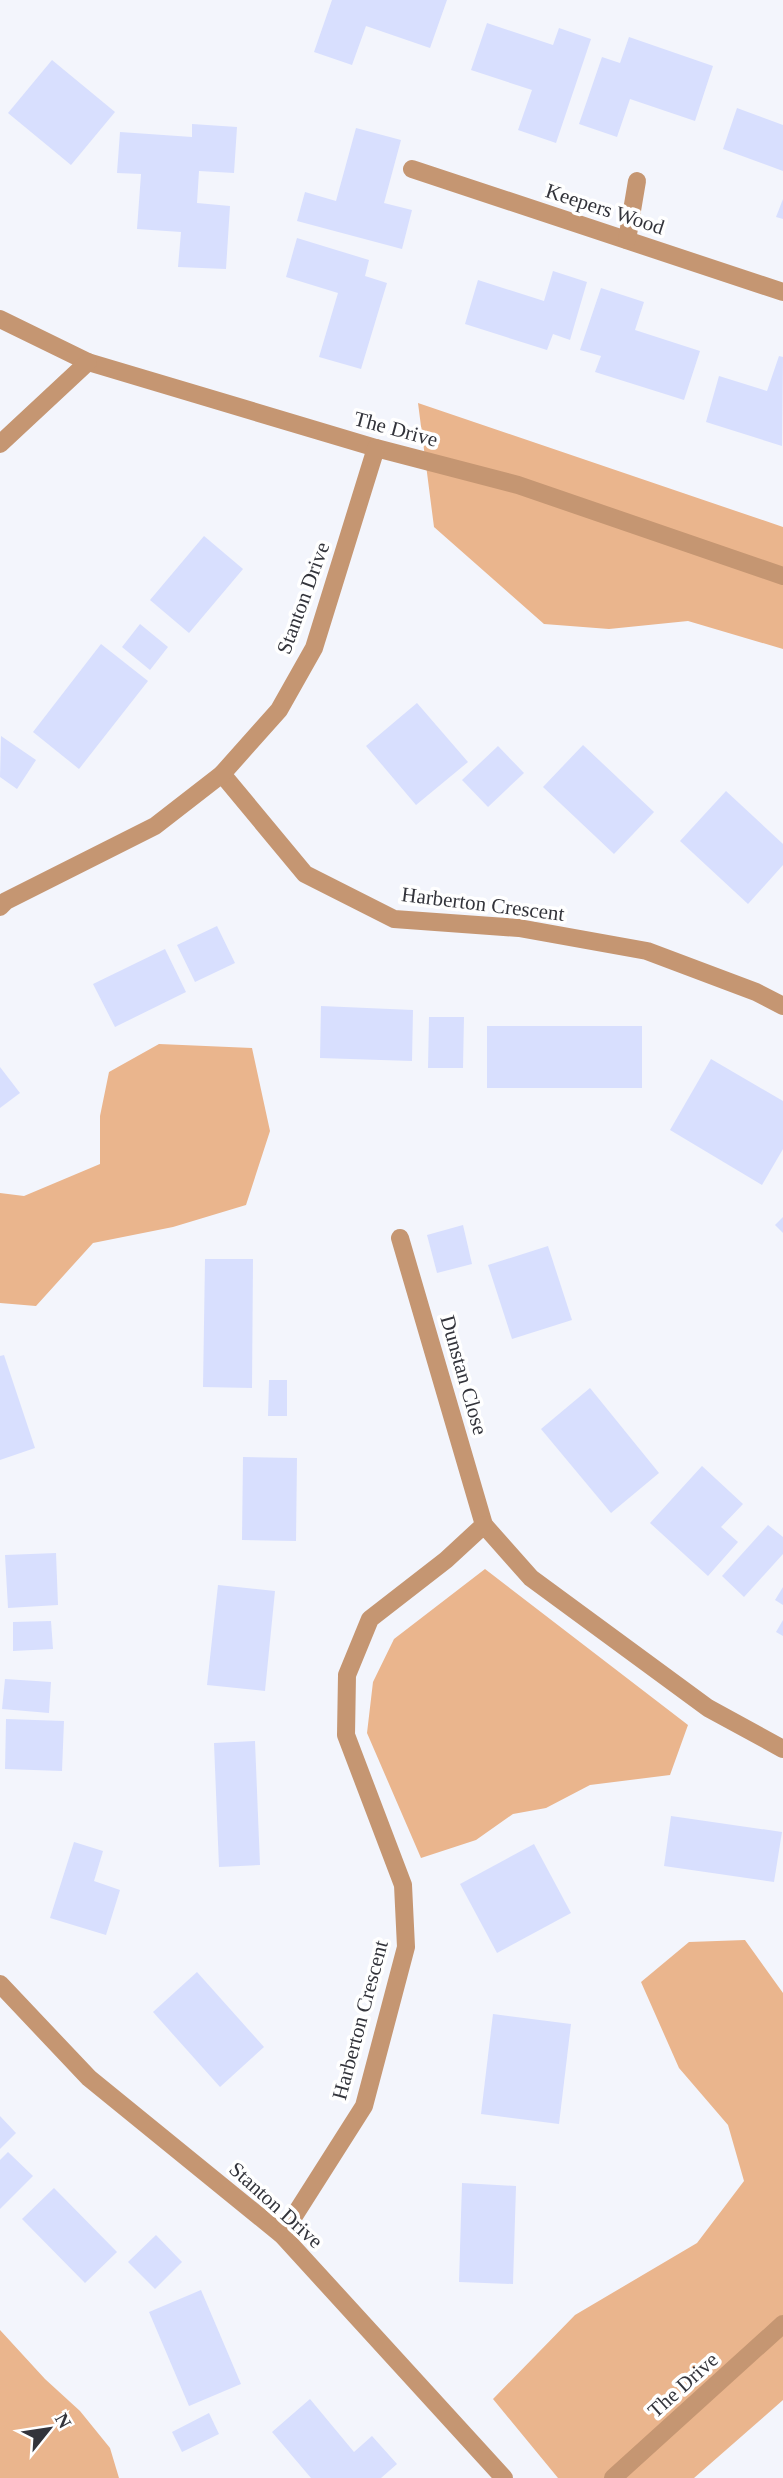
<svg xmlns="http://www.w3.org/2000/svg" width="783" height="2478" font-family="'Times New Roman',serif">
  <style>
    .green { fill: #eab58d }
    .building { fill: #d8dffe }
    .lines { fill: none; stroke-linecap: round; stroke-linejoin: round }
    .street { stroke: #c59672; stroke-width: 18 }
    .labels { text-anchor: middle; stroke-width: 7; stroke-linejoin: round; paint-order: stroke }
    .street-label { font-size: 21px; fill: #33343b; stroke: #fff }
  </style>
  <rect width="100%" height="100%" fill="#f3f5fc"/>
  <g class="green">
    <path d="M 418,403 L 783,527 L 783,649 L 688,621 L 609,629 L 544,624 L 434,527 Z"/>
    <path d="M 159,1044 L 252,1048 L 270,1131 L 246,1205 L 173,1227 L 93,1243 L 36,1306 L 0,1303 L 0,1193 L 24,1196 L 100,1164 L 100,1116 L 109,1072 Z"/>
    <path d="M 485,1569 L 688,1725 L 670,1775 L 590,1785 L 546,1808 L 513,1814 L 476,1840 L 421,1858 L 367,1733 L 373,1682 L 394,1639 Z"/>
    <path d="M 745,1940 L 783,1993 L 783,2400 L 694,2478 L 558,2478 L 493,2399 L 575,2315 L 697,2243 L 744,2181 L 728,2125 L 679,2068 L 641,1982 L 689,1942 Z"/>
    <path d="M 0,2330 L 45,2379 L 80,2411 L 110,2448 L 119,2478 L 0,2478 Z"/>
  </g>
  <g class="building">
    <path d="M 332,0 L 447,0 L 430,48 L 366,26 L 352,65 L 314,52 Z"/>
    <path d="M 487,23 L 553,45 L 559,28 L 591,39 L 556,143 L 518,130 L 532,90 L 471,70 Z"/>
    <path d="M 629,37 L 713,66 L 695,121 L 630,99 L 617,137 L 579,124 L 602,57 L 620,63 Z"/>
    <path d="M 52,60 L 115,112 L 71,165 L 8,113 Z"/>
    <path d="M 737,108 L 783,125 L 783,171 L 723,149 Z"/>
    <path d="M 192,124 L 237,127 L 234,173 L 199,171 L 197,203 L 230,206 L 226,269 L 178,267 L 181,232 L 137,229 L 141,174 L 117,173 L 120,132 L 192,137 Z"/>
    <path d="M 356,128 L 401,140 L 384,203 L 412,210 L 402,249 L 297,221 L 305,192 L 336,201 Z"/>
    <path d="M 783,199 L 783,219 L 776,217 Z"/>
    <path d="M 297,238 L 369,260 L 365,276 L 387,283 L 361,369 L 319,357 L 338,293 L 286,277 Z"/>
    <path d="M 553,271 L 587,282 L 570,340 L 553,334 L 547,350 L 465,324 L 478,280 L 544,301 Z"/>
    <path d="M 601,288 L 644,302 L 635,330 L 700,351 L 684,400 L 595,372 L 601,356 L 580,350 Z"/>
    <path d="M 779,356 L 783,357 L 782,446 L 706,422 L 719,376 L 767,391 Z"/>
    <path d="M 204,536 L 243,569 L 189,633 L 150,600 Z"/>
    <path d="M 140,624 L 168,647 L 150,670 L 122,647 Z"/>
    <path d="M 101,644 L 148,681 L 79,769 L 33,732 Z"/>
    <path d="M 417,703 L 468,762 L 416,805 L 366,746 Z"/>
    <path d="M 1,736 L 36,760 L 17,789 L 0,777 Z"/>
    <path d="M 583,745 L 654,812 L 614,854 L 543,787 Z"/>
    <path d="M 498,746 L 524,773 L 488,807 L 462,780 Z"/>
    <path d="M 726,791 L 783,844 L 783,865 L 748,904 L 680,841 Z"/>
    <path d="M 217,926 L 235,963 L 195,982 L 177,945 Z"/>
    <path d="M 165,949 L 186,992 L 115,1027 L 93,984 Z"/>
    <path d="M 321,1006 L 413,1010 L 412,1061 L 320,1058 Z"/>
    <path d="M 429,1017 L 464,1017 L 463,1068 L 428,1068 Z"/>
    <rect x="487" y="1026" width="155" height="62"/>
    <path d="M 711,1059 L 783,1101 L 783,1149 L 762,1185 L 670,1130 Z"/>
    <path d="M 0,1067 L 20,1093 L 0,1108 Z"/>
    <path d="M 783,1217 L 783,1233 L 775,1225 Z"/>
    <path d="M 463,1225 L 472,1264 L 437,1273 L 427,1235 Z"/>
    <path d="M 548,1246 L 572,1320 L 512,1339 L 488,1265 Z"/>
    <path d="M 205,1259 L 253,1259 L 252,1388 L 203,1387 Z"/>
    <path d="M 4,1355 L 35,1448 L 0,1460 L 0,1356 Z"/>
    <path d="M 269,1380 L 287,1380 L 287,1416 L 268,1416 Z"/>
    <path d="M 590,1388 L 659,1473 L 611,1513 L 541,1429 Z"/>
    <path d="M 243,1457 L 297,1458 L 296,1541 L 242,1540 Z"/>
    <path d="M 702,1466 L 743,1504 L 721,1527 L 738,1542 L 708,1576 L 650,1523 Z"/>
    <path d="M 768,1525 L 783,1537 L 783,1554 L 744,1597 L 722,1576 Z"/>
    <path d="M 56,1553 L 58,1605 L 8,1608 L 5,1555 Z"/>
    <path d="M 218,1585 L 275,1591 L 265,1691 L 207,1685 Z"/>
    <path d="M 783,1587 L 783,1605 L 775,1600 Z"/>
    <path d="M 783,1620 L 783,1636 L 776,1632 Z"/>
    <path d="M 51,1621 L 53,1649 L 13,1651 L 13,1622 Z"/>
    <path d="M 5,1679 L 51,1682 L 49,1713 L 2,1709 Z"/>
    <path d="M 6,1719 L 64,1721 L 62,1771 L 5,1769 Z"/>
    <path d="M 255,1741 L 260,1865 L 219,1867 L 214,1743 Z"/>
    <path d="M 671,1816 L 782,1832 L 774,1882 L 664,1866 Z"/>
    <path d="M 74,1842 L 103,1851 L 94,1881 L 120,1890 L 106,1935 L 50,1918 Z"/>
    <path d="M 534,1844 L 571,1913 L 497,1953 L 460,1884 Z"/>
    <path d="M 197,1972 L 264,2047 L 220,2087 L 153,2012 Z"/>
    <path d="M 493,2014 L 571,2024 L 559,2124 L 481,2114 Z"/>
    <path d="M 0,2116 L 16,2133 L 0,2149 Z"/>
    <path d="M 8,2152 L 33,2176 L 0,2209 L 0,2160 Z"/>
    <path d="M 462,2183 L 516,2186 L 513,2284 L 459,2282 Z"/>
    <path d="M 54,2188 L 117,2252 L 85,2283 L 22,2219 Z"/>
    <path d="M 156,2235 L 182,2262 L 155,2289 L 128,2262 Z"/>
    <path d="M 201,2290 L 241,2384 L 189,2406 L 149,2312 Z"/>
    <path d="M 310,2399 L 354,2452 L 372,2436 L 397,2464 L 381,2478 L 311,2478 L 272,2432 Z"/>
    <path d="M 209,2413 L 219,2434 L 182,2452 L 172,2432 Z"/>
  </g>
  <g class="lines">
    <g class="street">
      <path d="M 412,169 L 783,292"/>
      <path d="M 627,240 L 637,181"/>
      <path d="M 0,319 L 88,362 L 376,448 L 518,485 L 783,576"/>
      <path d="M 0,444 L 88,362"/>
      <path d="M 222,774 L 305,874 L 394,919 L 519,928 L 647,951 L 756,992 L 783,1006"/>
      <path d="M 0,907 L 6,901 L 155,826 L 222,774 L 279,710 L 314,648 L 376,448"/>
      <path d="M 400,1238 L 484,1525"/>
      <path d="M 0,1984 L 89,2078 L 282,2235 L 504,2478"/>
      <path d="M 282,2235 L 364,2106 L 406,1947 L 403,1885 L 346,1735 L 347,1675 L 370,1619 L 446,1560 L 484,1525 L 531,1578 L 708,1708 L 783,1749"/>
      <path d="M 613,2478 L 783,2324"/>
    </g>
  </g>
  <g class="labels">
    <g class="street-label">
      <text transform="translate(605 209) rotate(18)" y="7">Keepers Wood</text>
      <text transform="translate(396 429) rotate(15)" y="7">The Drive</text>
      <text transform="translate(303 598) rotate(-70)" y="7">Stanton Drive</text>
      <text transform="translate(483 904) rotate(7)" y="7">Harberton Crescent</text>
      <text transform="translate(464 1375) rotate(74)" y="7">Dunstan Close</text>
      <text transform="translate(360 2020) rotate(-75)" y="7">Harberton Crescent</text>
      <text transform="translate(276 2205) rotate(42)" y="7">Stanton Drive</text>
      <text transform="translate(683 2385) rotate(-42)" y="7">The Drive</text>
    </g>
  </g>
  <g transform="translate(49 2429) rotate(60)" stroke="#ffffff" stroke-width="5" paint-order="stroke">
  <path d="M0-5L12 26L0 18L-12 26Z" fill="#33343b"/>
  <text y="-10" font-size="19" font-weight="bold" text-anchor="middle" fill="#33343b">N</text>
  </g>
</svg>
